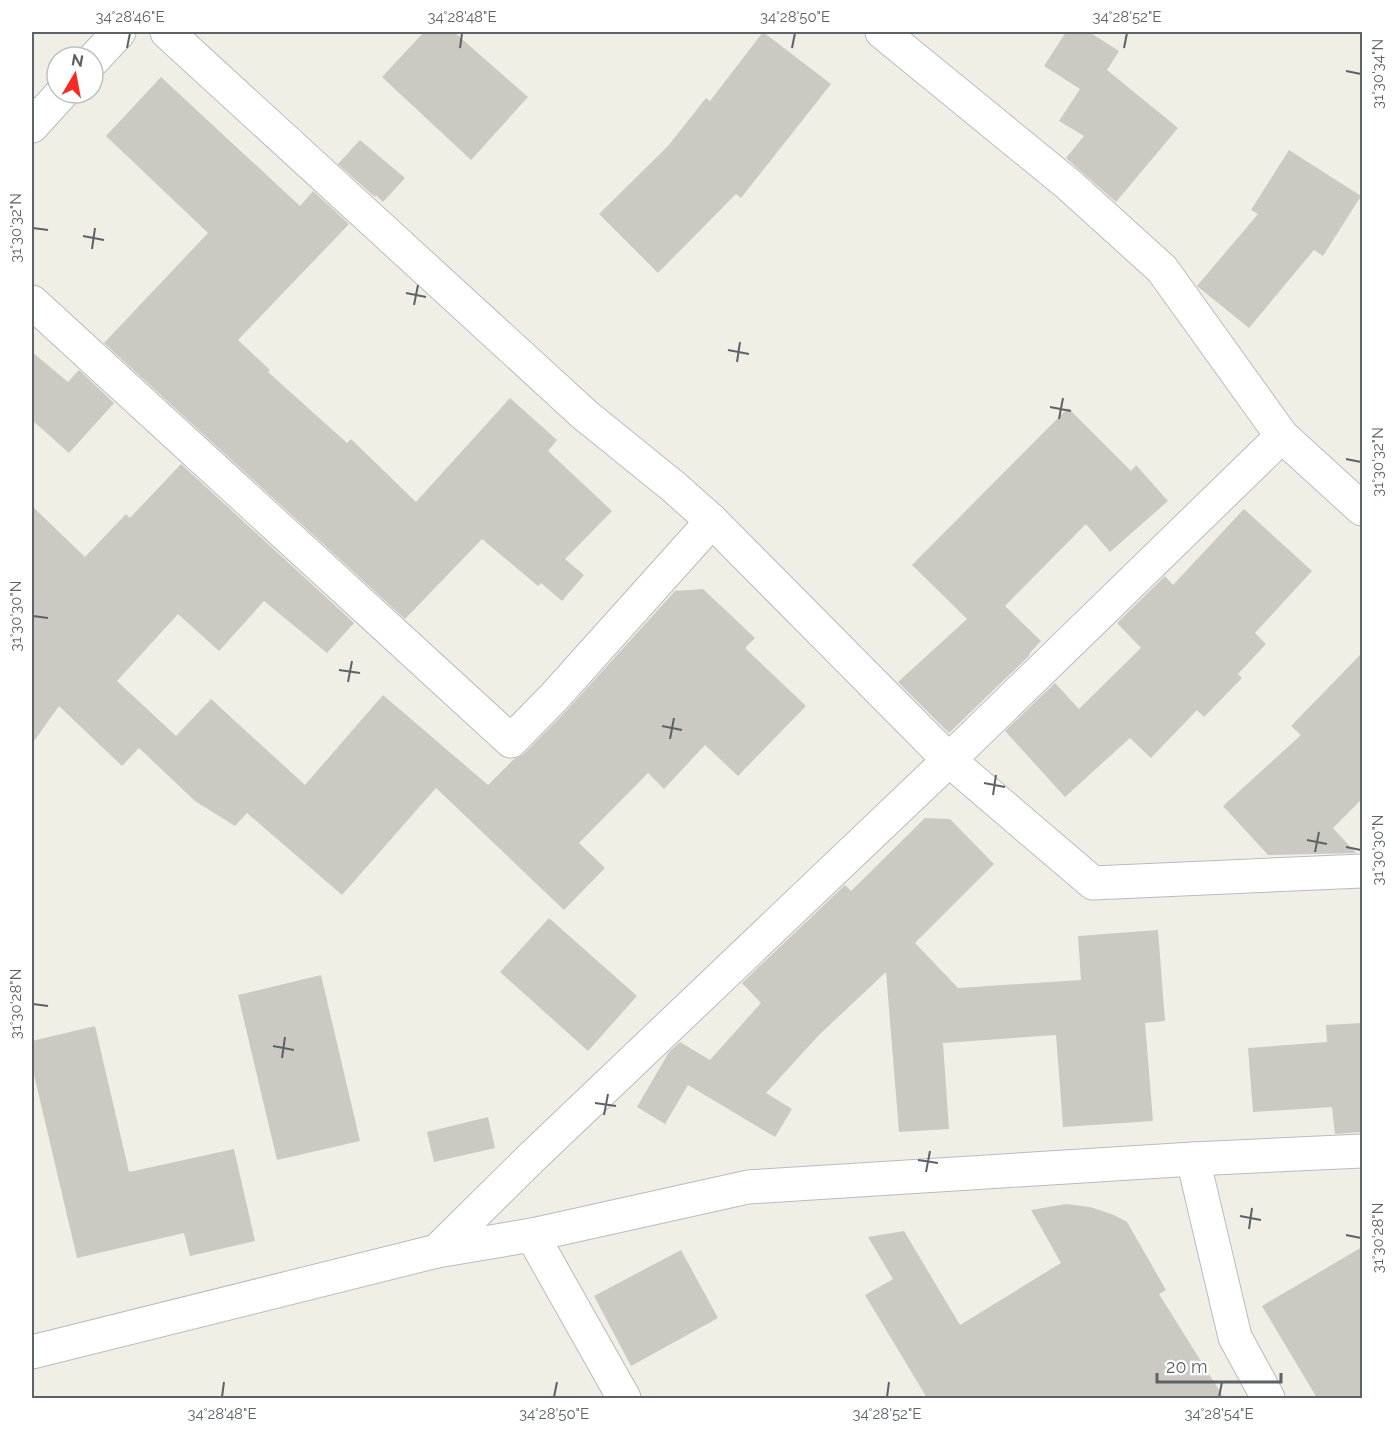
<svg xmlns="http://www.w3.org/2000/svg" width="1394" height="1430" font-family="Raleway,sans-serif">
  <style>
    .building { fill: #ccc9c3 }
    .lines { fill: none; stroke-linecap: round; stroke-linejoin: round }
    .minor-casing { stroke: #b8bcc1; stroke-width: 35 }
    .minor { stroke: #fff; stroke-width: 33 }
    .ticks { fill: none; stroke: #5d6268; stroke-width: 2 }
    .neatline { fill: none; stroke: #5d6268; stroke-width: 2 }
    .ticks-label { font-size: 15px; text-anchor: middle; fill: #5d6268 }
  </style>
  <rect width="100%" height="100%" fill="#f1eee6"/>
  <g class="building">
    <path d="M 424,32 L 454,32 L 528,97 L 471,160 L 382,77 Z"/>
    <path d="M 763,32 L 831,84 L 741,198 L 736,194 L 658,273 L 599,214 L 668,146 L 706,98 L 710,101 Z"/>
    <path d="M 1066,32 L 1089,32 L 1119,51 L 1107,70 L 1178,128 L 1116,202 L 1066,158 L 1084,136 L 1059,121 L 1080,89 L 1044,66 Z"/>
    <path d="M 161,77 L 300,206 L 313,191 L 349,224 L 238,340 L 270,370 L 268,372 L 347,443 L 351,439 L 416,502 L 510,398 L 557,440 L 548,451 L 612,511 L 565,559 L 584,575 L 562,601 L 541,583 L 538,586 L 482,539 L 405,619 L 104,343 L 208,233 L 106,136 Z"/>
    <path d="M 360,140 L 405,178 L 383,202 L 376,195 L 375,197 L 338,164 Z"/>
    <path d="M 1289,150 L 1361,196 L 1323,256 L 1314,250 L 1249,328 L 1197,286 L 1258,214 L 1251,210 Z"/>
    <path d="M 32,352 L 68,382 L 79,370 L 114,403 L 69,453 L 32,420 Z"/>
    <path d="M 1068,408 L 1131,471 L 1136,465 L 1168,501 L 1110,552 L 1086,524 L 1005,606 L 1041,641 L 1029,654 L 1030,655 L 949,733 L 898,682 L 967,619 L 912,565 Z"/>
    <path d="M 181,464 L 354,623 L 327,653 L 264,601 L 219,651 L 178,614 L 117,681 L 176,736 L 211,699 L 305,785 L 383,695 L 488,785 L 514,759 L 524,754 L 568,709 L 675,591 L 703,589 L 755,638 L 745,648 L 806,706 L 738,776 L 705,745 L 664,789 L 648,773 L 579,843 L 605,868 L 564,910 L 436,788 L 342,895 L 247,813 L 235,826 L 195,801 L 139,748 L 122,766 L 59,706 L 32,744 L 32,506 L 85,557 L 126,514 L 130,518 Z"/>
    <path d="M 1244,509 L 1312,571 L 1255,633 L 1266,644 L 1238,674 L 1242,678 L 1204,717 L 1197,710 L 1151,758 L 1130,738 L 1065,797 L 1005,731 L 1055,683 L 1079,709 L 1141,648 L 1117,623 L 1165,576 L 1173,585 Z"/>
    <path d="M 1362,653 L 1362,799 L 1333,828 L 1356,853 L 1268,855 L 1223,806 L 1301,735 L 1291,726 Z"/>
    <path d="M 925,818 L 950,819 L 994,864 L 915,943 L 958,988 L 1081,980 L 1078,936 L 1158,930 L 1165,1021 L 1145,1023 L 1153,1121 L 1063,1127 L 1056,1035 L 943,1043 L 949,1129 L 899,1132 L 886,972 L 819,1035 L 766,1093 L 792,1109 L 775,1137 L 688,1085 L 665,1124 L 637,1107 L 669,1052 L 680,1042 L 710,1060 L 761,1003 L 742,983 L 845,885 L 851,891 Z"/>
    <path d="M 549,918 L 637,996 L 588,1051 L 500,972 Z"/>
    <path d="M 321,975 L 360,1141 L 277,1160 L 238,995 Z"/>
    <path d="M 1362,1023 L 1362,1132 L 1335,1134 L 1332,1107 L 1253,1112 L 1248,1048 L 1327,1042 L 1326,1025 Z"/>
    <path d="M 95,1026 L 129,1172 L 234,1149 L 255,1241 L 190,1256 L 184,1233 L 77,1258 L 32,1066 L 32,1041 Z"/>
    <path d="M 488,1117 L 495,1148 L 434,1162 L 427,1132 Z"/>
    <path d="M 1066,1204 L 1090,1207 L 1114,1215 L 1127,1222 L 1166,1290 L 1159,1294 L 1224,1398 L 927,1398 L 865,1295 L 893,1279 L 868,1237 L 904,1231 L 960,1325 L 1061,1263 L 1031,1210 Z"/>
    <path d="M 1362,1247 L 1362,1398 L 1317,1398 L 1262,1306 Z"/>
    <path d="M 681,1250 L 718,1318 L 631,1366 L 594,1296 Z"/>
  </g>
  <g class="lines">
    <g class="minor-casing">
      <g id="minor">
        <path d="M 167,32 L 585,415 L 674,487 L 712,521 L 949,760 L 1093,883 L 1362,871"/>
        <path d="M 882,32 L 1068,184 L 1162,269 L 1282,436 L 1362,509"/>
        <path d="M 93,60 L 119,32"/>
        <path d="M 32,126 L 62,93"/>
        <path d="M 32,302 L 511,741 L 555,696 L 712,521"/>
        <path d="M 1193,1159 L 1235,1337 L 1268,1398"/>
        <path d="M 532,1235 L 624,1398"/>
        <path d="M 437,1251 L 530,1159 L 949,760 L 1282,436"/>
        <path d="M 32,1352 L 437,1251 L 532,1235 L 748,1187 L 1193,1159 L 1362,1151"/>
      </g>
    </g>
    <use href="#minor" class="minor"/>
  </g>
  <path class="ticks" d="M 127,48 L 130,33M 460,48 L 462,33M 792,48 L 795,33M 1124,48 L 1127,33M 1346,71 L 1361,74M 33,228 L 48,230M 83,236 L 104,240M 92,249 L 95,228M 406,293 L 426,297M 414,305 L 418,285M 728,350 L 749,354M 737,362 L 740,342M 1050,407 L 1071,411M 1059,419 L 1063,398M 1346,459 L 1361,462M 33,616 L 48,618M 339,670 L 360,673M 348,682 L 352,661M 662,726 L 682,730M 670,739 L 674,718M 984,783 L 1005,787M 993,795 L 996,775M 1307,840 L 1327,844M 1346,847 L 1361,850M 1315,852 L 1319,832M 33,1004 L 48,1006M 273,1046 L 294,1050M 282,1058 L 285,1037M 595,1103 L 616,1106M 604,1115 L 608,1094M 918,1160 L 938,1163M 926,1172 L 930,1151M 1240,1216 L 1261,1220M 1249,1229 L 1252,1208M 1346,1235 L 1361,1238M 222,1397 L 224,1382M 554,1397 L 557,1382M 887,1397 L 889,1382M 1219,1397 L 1222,1382"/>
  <rect width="1394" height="1430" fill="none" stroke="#ffffff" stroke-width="66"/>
  <g transform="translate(75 75) rotate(10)"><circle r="28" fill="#ffffff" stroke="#bec0c3" stroke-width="1.5"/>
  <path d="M0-4.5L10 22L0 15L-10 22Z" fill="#fb2822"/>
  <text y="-9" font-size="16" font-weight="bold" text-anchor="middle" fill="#5d6268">N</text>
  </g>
  <path d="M1157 1373v9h124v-9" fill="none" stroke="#5d6268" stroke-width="3"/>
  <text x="1166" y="1373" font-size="18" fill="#5d6268" stroke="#ffffff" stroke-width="4.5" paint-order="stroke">20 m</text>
  <rect x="33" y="33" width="1328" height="1364" class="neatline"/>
  <g class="ticks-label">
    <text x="130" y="22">34°28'46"E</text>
    <text x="462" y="22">34°28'48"E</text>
    <text x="795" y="22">34°28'50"E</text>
    <text x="1127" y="22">34°28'52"E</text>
    <text transform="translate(1378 74) rotate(-90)" y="5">31°30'34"N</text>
    <text transform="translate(16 228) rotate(-90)" y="5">31°30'32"N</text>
    <text transform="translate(1378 462) rotate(-90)" y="5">31°30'32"N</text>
    <text transform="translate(16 616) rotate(-90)" y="5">31°30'30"N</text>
    <text transform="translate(1378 850) rotate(-90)" y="5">31°30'30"N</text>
    <text transform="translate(16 1004) rotate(-90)" y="5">31°30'28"N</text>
    <text transform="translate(1378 1238) rotate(-90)" y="5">31°30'28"N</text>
    <text x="222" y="1419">34°28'48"E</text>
    <text x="554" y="1419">34°28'50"E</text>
    <text x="887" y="1419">34°28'52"E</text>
    <text x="1219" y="1419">34°28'54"E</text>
  </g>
</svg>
